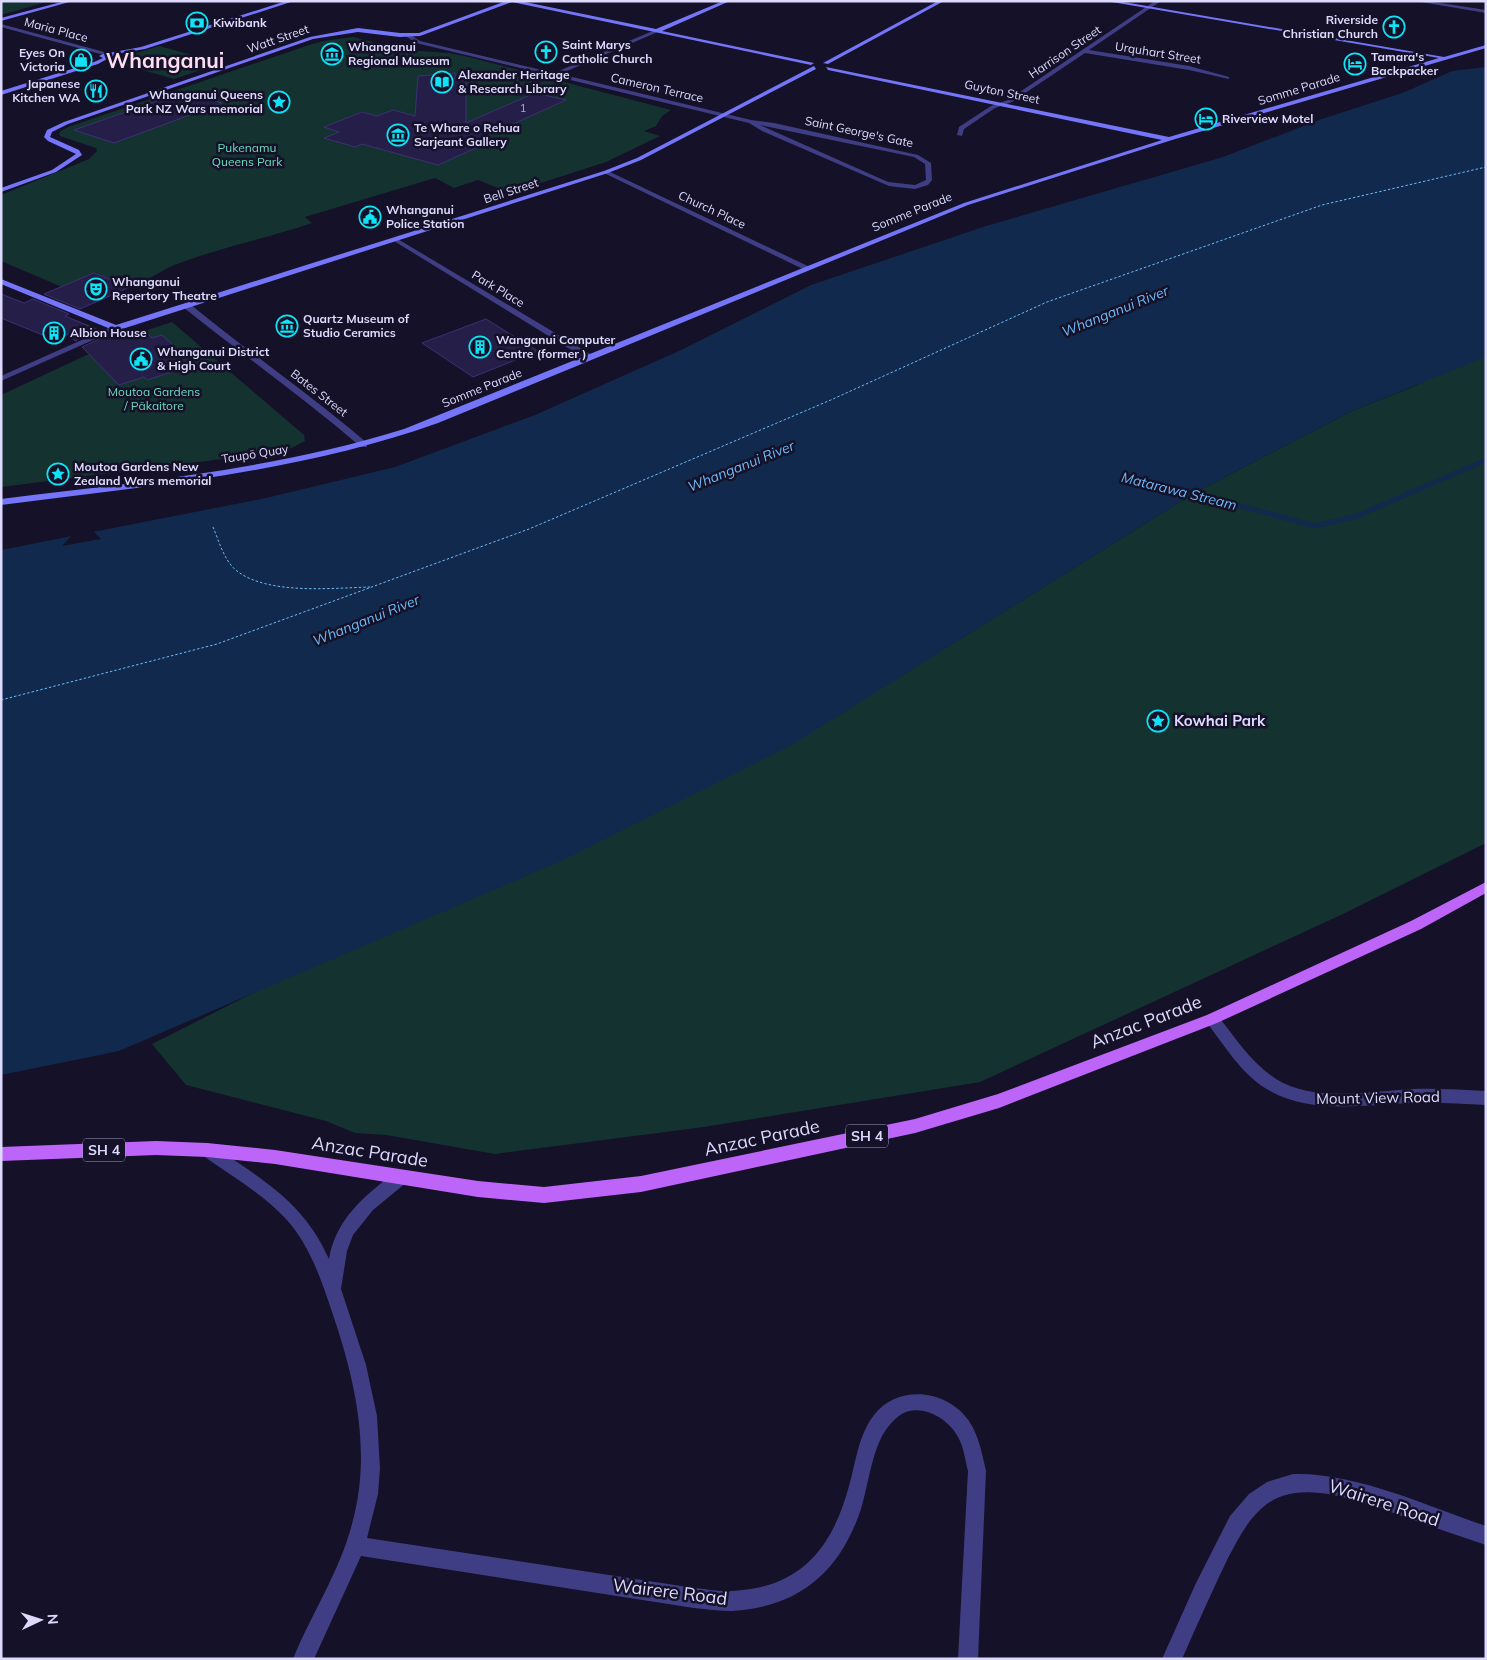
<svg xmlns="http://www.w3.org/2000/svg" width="1487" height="1660" font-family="Mulish,sans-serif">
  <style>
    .green { fill: #143230 }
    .water { fill: #11294c }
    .pier { fill: #151128 }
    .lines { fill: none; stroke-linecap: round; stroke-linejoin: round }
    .stream { stroke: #11294c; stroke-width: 5 }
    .ferry { stroke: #6cbbf9; stroke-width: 1; stroke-dasharray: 2.5 2; stroke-linecap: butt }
    .building { fill: #251e48; stroke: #3c3173 }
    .street { fill: #3f3e85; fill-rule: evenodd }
    .secondary { fill: #7575fa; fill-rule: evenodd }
    .primary { fill: #be65f9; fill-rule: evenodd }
    .labels { text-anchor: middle; stroke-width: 5; stroke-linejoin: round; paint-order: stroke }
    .far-number-label { font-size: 11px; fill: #afabd0 }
    .far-poi-label { font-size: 12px; font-weight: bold; fill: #dddafe; stroke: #151128; text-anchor: start }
    .far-street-label { font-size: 12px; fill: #dddafe; stroke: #151128 }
    .far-park-label { font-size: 12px; fill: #67dcbc; stroke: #151128 }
    .far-water-label { font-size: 14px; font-style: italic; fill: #6cbbf9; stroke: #151128 }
    .shield { fill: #151128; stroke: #a19ebe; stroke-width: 1 }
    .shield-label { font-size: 14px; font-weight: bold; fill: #dddafe }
    .poi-label { font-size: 15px; font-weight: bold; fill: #dddafe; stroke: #151128; text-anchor: start }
    .street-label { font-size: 15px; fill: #dddafe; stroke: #151128 }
    .near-street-label { font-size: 18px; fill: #dddafe; stroke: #151128 }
    .far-town-label { font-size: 21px; font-weight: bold; fill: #fedcf2; stroke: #151128 }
  </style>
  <rect width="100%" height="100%" fill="#151128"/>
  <g class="green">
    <path d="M 1,1 L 50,1 L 1,15 Z"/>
    <path d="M 353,37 L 406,50 L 449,53 L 469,57 L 671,110 L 662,116 L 656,126 L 644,131 L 660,136 L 606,162 L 510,193 L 478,180 L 454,188 L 435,178 L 305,217 L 312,223 C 268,238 222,247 177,264 C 167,267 144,283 136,284 C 131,284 127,281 122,283 L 94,273 L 62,287 L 1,261 L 1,195 L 89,159 L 97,151 L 96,148 L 60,136 L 59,132 L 68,127 L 309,45 L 323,41 Z"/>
    <path d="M 159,46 L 222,63 L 174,79 L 111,61 Z"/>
    <path d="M 172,322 L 304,435 L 305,441 L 286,451 L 1,487 L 1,395 L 123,338 Z"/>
    <path d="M 1486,348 L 1486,843 L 1343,914 L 980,1082 L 704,1127 L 495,1154 L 386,1135 L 355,1133 L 326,1121 L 186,1085 L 152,1044 L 356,941 L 816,729 L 1194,493 L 1352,411 L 1415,386 Z"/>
  </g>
  <path class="water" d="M 1486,67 L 1486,357 L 1352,411 L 1194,493 L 790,746 L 561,861 L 119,1051 L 1,1075 L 1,550 L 266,498 L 395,467 L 535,415 L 681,350 L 811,285 L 986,226 L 1223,157 L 1319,120 L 1405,92 L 1452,71 Z"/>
  <path class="pier" d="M 92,530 L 101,539 L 62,546 L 74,533 Z"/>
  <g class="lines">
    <path class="stream" d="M 1185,491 L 1315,526 L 1357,516 L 1486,460"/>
    <g class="ferry">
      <path d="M 213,527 C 219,541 224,561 237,571 C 268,595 332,588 370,587"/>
      <path d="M 1,700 L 217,644 L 529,529 L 833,399 L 1047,302 L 1322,205 L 1486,167"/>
    </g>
  </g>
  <g class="building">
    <path d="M 455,73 L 455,79 L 466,78 L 466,123 L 535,93 L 566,100 L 480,139 L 489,142 L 438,165 L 362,144 L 355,147 L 324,138 L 339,132 L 324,127 L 362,112 L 377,116 L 393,110 L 415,116 L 418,76 Z"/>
    <path d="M 183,92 L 222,103 L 114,143 L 74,130 Z"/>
    <path d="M 94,273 L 130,287 L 80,309 L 44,294 Z"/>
    <path d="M 1,294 L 24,303 L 33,299 L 69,314 L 65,316 L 99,330 L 75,341 L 69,334 L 55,340 L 1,318 Z"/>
    <path d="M 486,319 L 538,351 L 473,377 L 422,343 Z"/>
    <path d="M 146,332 L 152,338 L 162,335 L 194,365 L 147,380 L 144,377 L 119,385 L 82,347 L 110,334 L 122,339 Z"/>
  </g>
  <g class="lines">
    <g class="street">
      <path d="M 1155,1 L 1161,1 L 1089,50 L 1189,66 L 1229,77 L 1229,79 L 1189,70 L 1085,53 L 1012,102 L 995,108 L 964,129 L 962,136 L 957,135 L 959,127 L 991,106 L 1008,100 Z"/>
      <path d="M 1415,1 L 1428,1 L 1486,10 L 1486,13 Z"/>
      <path d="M 1,24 L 108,53 L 109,54 L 104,55 L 1,27 Z"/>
      <path d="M 655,30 L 660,31 L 560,74 L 751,120 L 774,123 L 918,155 L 931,163 L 932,180 L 928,185 L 915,189 L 889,186 L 762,131 L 749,123 L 416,43 L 404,35 L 409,34 L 420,41 L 554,73 ZM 760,125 L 914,157 L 925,164 L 926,180 L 915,185 L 888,182 Z"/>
      <path d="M 604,171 L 608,171 L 812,268 L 805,270 L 604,173 Z"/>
      <path d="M 396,238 L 592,355 L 593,357 L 586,359 L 394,241 L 394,239 Z"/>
      <path d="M 184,304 L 190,304 C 248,352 310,394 367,443 L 367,447 L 361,447 C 304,398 243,355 184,308 Z"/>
      <path d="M 113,326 L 120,328 L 1,381 L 1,376 Z"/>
      <path d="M 1212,1013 L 1217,1015 C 1235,1037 1251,1063 1276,1079 C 1315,1103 1370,1091 1414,1089 C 1438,1088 1462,1090 1486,1091 L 1486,1105 C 1462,1104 1438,1102 1414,1103 C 1365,1104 1309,1116 1265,1088 C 1240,1072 1225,1046 1207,1023 L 1205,1019 L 1207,1015 Z"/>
      <path d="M 207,1143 C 219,1147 229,1157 240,1164 C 280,1191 309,1214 329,1259 C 336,1218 365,1196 395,1172 L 401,1170 L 407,1172 L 409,1177 L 407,1182 L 373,1210 L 353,1235 L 347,1251 L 341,1289 L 366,1365 L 377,1416 L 380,1468 L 378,1494 L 367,1538 L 694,1588 C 706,1589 719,1592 732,1591 C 800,1588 832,1549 849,1486 C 856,1462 858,1436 874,1415 C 898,1384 947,1389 969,1421 C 979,1436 982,1454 986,1471 L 978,1659 L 958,1659 L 968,1471 C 965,1460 964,1447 958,1437 C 950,1421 926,1405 906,1412 C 896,1416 888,1426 882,1436 C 871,1458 868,1485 861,1509 C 840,1572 799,1607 732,1611 C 720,1611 707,1609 694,1608 L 361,1556 L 314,1659 L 293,1659 C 312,1612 341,1570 353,1520 C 372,1448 354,1375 330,1306 C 320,1276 308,1243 286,1219 C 262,1193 230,1175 202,1155 L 199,1150 L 202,1145 Z"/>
      <path d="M 1293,1474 C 1355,1472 1427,1506 1486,1526 L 1486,1545 C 1459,1536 1433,1527 1407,1518 C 1366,1504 1299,1474 1262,1508 C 1246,1522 1238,1540 1228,1558 C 1212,1591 1197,1625 1182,1659 L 1162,1659 L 1196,1583 L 1230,1516 L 1249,1494 L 1267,1482 Z"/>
    </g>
    <g class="secondary">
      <path d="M 65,1 L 73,1 L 1,21 L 1,18 Z"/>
      <path d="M 286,1 L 294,1 L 145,49 L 121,53 L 116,58 L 109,58 L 98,64 L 1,95 L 1,91 L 94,62 L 103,58 L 99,56 L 103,54 L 141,47 Z"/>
      <path d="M 506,1 L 520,1 L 656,29 L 723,1 L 730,1 L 662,31 L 814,63 L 811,65 L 512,2 L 420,36 L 400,37 L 358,32 L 313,39 L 68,124 L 52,132 L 50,137 L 79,150 L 82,155 L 56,172 L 1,192 L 1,188 L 52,170 L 76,154 L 48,141 L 44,137 L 47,130 L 64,122 L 310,37 L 358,28 L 400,33 L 419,33 Z"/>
      <path d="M 938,1 L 944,1 L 828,64 L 823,63 Z"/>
      <path d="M 1106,1 L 1118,1 L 1444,57 L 1486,45 L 1486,48 L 1172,140 L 968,205 L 438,423 C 298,473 148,486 1,505 L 1,499 C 136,482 274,470 404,429 L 964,203 L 1162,140 L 828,70 L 826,67 L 1169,137 L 1439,58 Z"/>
      <path d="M 814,66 L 816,69 L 641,160 L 608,173 L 119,330 L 113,330 L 1,284 L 1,279 L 116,325 L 604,171 L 637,158 Z"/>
    </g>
    <path class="primary" d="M 1486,882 L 1486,893 L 1421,929 L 1217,1023 L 999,1108 L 915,1133 L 641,1192 L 544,1203 L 478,1197 L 275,1164 L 207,1157 L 156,1155 L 1,1161 L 1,1147 L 156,1141 L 207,1143 L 275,1150 L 478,1181 L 544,1187 L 641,1176 L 915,1119 L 998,1094 L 1207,1015 L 1411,921 Z"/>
  </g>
  <defs>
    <g id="bank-ring" transform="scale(1.125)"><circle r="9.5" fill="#151128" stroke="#0ee4f5" stroke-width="1.5"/><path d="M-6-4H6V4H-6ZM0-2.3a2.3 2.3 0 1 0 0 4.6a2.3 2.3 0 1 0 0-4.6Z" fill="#0ee4f5"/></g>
    <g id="church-ring" transform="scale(1.125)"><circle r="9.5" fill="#151128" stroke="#0ee4f5" stroke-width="1.5"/><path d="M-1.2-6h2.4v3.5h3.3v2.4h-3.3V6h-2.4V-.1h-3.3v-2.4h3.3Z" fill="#0ee4f5"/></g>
    <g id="museum-ring" transform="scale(1.125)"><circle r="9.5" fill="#151128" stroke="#0ee4f5" stroke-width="1.5"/><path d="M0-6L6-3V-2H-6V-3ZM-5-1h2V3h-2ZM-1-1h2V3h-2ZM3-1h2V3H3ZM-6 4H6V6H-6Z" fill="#0ee4f5"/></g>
    <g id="shop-ring" transform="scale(1.125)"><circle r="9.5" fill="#151128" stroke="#0ee4f5" stroke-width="1.5"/><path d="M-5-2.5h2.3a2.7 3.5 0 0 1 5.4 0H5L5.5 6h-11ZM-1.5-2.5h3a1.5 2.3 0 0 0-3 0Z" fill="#0ee4f5"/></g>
    <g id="hotel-ring" transform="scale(1.125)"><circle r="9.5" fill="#151128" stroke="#0ee4f5" stroke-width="1.5"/><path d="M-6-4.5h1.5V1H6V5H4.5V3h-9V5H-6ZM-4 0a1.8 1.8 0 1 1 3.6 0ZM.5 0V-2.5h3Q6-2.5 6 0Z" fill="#0ee4f5"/></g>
    <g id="library-ring" transform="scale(1.125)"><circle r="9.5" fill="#151128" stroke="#0ee4f5" stroke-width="1.5"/><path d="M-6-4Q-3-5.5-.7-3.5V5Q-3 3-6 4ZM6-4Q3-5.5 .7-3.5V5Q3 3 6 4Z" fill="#0ee4f5"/></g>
    <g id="restaurant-ring" transform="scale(1.125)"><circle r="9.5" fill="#151128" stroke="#0ee4f5" stroke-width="1.5"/><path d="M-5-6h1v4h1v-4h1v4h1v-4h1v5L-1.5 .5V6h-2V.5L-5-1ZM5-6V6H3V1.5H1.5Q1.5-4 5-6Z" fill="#0ee4f5"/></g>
    <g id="sight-ring" transform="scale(1.125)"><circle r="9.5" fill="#151128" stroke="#0ee4f5" stroke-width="1.5"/><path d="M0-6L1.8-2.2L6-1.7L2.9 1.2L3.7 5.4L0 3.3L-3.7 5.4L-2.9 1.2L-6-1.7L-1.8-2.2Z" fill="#0ee4f5"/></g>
    <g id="civic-ring" transform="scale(1.125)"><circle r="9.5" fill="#151128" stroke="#0ee4f5" stroke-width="1.5"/><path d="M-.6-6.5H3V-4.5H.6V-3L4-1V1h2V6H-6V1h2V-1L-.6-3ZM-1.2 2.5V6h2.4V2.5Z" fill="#0ee4f5"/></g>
    <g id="theatre-ring" transform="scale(1.125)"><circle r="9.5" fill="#151128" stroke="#0ee4f5" stroke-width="1.5"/><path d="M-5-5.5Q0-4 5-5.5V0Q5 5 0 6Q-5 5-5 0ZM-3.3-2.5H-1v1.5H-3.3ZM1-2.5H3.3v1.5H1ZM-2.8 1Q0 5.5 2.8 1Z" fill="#0ee4f5"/></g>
    <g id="building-ring" transform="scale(1.125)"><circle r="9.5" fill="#151128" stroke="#0ee4f5" stroke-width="1.5"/><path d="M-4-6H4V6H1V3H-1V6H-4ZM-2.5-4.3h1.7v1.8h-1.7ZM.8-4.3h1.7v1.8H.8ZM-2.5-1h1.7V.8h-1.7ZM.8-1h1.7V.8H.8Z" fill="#0ee4f5"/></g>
  </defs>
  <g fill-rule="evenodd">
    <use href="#bank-ring" x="197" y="23"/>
    <use href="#church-ring" x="1394" y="27"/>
    <use href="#church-ring" x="546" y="52"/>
    <use href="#museum-ring" x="332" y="54"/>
    <use href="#shop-ring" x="81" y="60"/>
    <use href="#hotel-ring" x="1355" y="64"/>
    <use href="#library-ring" x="442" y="82"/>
    <use href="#restaurant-ring" x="96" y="91"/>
    <use href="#sight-ring" x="279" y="102"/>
    <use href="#hotel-ring" x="1206" y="119"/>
    <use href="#museum-ring" x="398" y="135"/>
    <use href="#civic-ring" x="370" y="217"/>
    <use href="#theatre-ring" x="96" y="289"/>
    <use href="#museum-ring" x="287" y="326"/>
    <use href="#building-ring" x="54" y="333"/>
    <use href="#building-ring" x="480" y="347"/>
    <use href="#civic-ring" x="141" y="359"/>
    <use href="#sight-ring" x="58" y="474"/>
    <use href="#sight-ring" x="1158" y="721"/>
  </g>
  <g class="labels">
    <g class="far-number-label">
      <text x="523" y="112">1</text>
    </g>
    <g class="far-poi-label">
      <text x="1378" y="24" text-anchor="end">Riverside<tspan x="1378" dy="14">Christian Church</tspan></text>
      <text x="213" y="27">Kiwibank</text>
      <text x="562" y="49">Saint Marys<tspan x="562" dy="14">Catholic Church</tspan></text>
      <text x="348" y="51">Whanganui<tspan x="348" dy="14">Regional Museum</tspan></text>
      <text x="65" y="57" text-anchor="end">Eyes On<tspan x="65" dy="14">Victoria</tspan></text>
      <text x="1371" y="61">Tamara's<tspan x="1371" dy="14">Backpacker</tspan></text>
      <text x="458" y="79">Alexander Heritage<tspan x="458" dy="14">&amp; Research Library</tspan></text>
      <text x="80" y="88" text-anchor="end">Japanese<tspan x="80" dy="14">Kitchen WA</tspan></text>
      <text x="263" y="99" text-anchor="end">Whanganui Queens<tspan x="263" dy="14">Park NZ Wars memorial</tspan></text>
      <text x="1222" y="123">Riverview Motel</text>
      <text x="414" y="132">Te Whare o Rehua<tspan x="414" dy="14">Sarjeant Gallery</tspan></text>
      <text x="386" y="214">Whanganui<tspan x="386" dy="14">Police Station</tspan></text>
      <text x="112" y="286">Whanganui<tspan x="112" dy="14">Repertory Theatre</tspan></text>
      <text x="303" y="323">Quartz Museum of<tspan x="303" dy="14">Studio Ceramics</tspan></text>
      <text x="70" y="337">Albion House</text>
      <text x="496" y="344">Wanganui Computer<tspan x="496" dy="14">Centre (former )</tspan></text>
      <text x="157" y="356">Whanganui District<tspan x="157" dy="14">&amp; High Court</tspan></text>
      <text x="74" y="471">Moutoa Gardens New<tspan x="74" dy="14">Zealand Wars memorial</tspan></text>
    </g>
    <g class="far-street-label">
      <text transform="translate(56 30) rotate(15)" y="4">Maria Place</text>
      <text transform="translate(278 39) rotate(-19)" y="4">Watt Street</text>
      <text transform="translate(1065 52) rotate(-34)" y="4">Harrison Street</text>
      <text transform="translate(1158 53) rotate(9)" y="4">Urquhart Street</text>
      <text transform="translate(657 88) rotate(13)" y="4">Cameron Terrace</text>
      <text transform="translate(1299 89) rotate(-17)" y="4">Somme Parade</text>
      <text transform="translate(1002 92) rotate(12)" y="4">Guyton Street</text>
      <text transform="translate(859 132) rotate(12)" y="4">Saint George's Gate</text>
      <text transform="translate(511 191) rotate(-18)" y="4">Bell Street</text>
      <text transform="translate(712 210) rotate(25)" y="4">Church Place</text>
      <text transform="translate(912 212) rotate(-22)" y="4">Somme Parade</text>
      <text transform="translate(498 289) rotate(31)" y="4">Park Place</text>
      <text transform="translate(482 388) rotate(-22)" y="4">Somme Parade</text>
      <text transform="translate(319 393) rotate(38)" y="4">Bates Street</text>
      <text transform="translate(255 454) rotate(-9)" y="4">Taupō Quay</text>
    </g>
    <g class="far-park-label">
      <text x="247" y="152">Pukenamu<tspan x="247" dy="14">Queens Park</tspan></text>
      <text x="154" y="396">Moutoa Gardens<tspan x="154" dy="14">/ Pākaitore</tspan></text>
    </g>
    <g class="far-water-label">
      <text transform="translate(1115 311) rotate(-22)" y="5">Whanganui River</text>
      <text transform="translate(741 466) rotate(-22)" y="5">Whanganui River</text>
      <text transform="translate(1179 491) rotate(14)" y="5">Matarawa Stream</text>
      <text transform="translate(366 620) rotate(-22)" y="5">Whanganui River</text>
    </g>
    <g class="shield">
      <rect x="846" y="1124.5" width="42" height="23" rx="4"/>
      <rect x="83" y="1138.5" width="42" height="23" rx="4"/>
    </g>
    <g class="shield-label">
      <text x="867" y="1141">SH 4</text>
      <text x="104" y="1155">SH 4</text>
    </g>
    <g class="poi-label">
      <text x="1174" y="726">Kowhai Park</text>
    </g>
    <g class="street-label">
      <text transform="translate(1378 1098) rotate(-1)" y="5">Mount View Road</text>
    </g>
    <g class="near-street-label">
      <text transform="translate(1146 1022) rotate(-21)" y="6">Anzac Parade</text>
      <text transform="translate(762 1138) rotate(-12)" y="6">Anzac Parade</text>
      <text transform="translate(370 1152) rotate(9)" y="6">Anzac Parade</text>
      <text transform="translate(1384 1503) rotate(18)" y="6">Wairere Road</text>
      <text transform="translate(670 1592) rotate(7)" y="6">Wairere Road</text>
    </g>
    <g class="far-town-label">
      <text x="165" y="68">Whanganui</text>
    </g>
  </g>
  <rect width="1487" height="1660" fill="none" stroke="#dddafe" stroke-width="5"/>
  <g transform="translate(40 1620) rotate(86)" stroke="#151128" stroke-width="4" paint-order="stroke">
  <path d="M0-4L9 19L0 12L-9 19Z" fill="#dddafe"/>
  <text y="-8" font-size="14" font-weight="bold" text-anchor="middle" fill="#dddafe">N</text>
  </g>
</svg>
